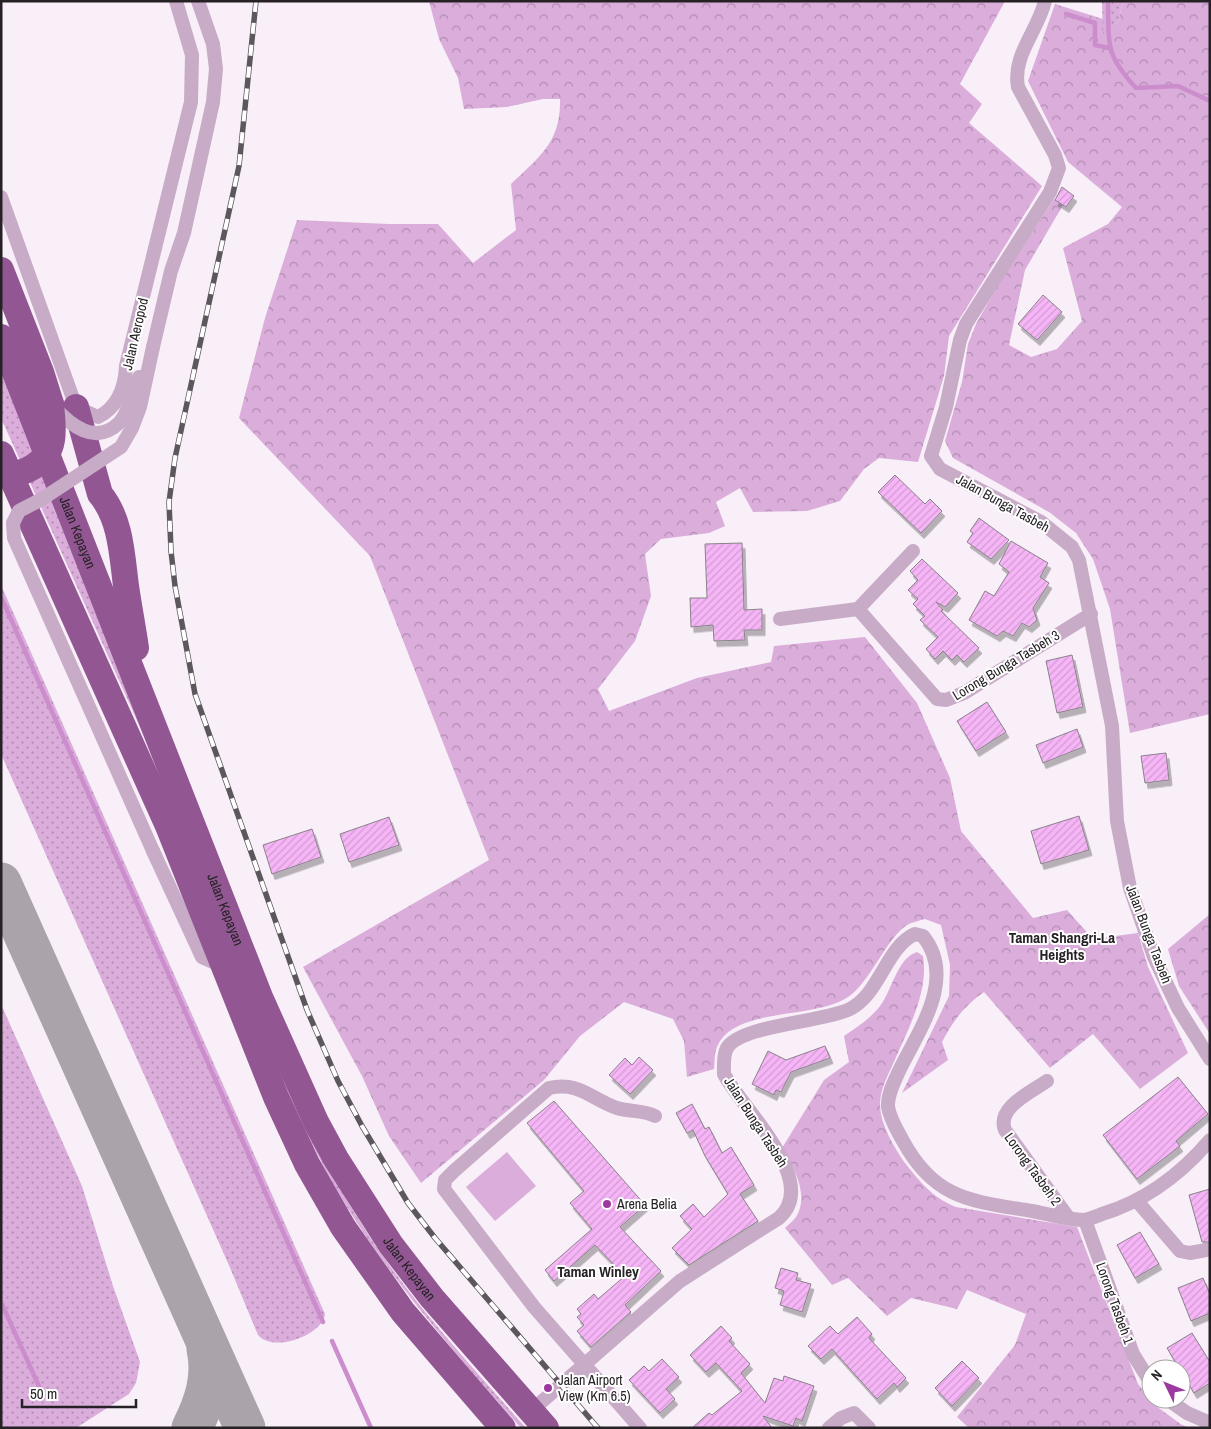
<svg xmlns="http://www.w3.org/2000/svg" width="1211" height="1429" font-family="'Archivo Narrow',sans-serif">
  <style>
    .grass { fill: url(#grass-dots) }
    .forest { fill: url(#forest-crowns) }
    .park { fill: #dbaddb }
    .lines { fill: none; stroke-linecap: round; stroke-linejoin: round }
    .stream { stroke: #cc8dcc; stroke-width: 4.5 }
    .taxiway { stroke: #aaa3aa; stroke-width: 41 }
    .building { fill: url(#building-hatch); stroke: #898189; filter: url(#shadow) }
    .street { stroke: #c8abc7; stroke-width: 14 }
    .highway { stroke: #925793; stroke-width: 26 }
    .rail-casing { stroke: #5c575c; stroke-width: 5.5 }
    .rail { stroke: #fff; stroke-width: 4; stroke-dasharray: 11; stroke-linecap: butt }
    .street-bridge { stroke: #c8abc7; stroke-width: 14 }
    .highway-bridge { stroke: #925793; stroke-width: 26 }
    .poi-dot { fill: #9c399f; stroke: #fff; stroke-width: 2 }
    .labels { text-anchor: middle; stroke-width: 4; stroke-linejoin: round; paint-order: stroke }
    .street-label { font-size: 14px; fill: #252125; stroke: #fff }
    .poi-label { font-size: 14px; fill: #252125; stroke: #fff; text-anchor: start }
    .neighbourhood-label { font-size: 15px; font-weight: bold; fill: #252125; stroke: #fff }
  </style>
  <defs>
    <pattern id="grass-dots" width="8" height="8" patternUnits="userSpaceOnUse" patternTransform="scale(1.25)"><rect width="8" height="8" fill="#dbaddb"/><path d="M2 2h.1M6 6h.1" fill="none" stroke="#b18cb1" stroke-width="1.8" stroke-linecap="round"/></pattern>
    <pattern id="forest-crowns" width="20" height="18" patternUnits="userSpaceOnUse" patternTransform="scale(1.25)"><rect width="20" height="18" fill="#dbaddb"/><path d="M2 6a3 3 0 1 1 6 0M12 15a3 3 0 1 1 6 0" fill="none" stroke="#b18cb1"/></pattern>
    <pattern id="building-hatch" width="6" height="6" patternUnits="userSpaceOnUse" patternTransform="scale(1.25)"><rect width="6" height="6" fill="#f6b5f6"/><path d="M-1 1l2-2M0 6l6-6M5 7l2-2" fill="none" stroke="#d39bd3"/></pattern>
    <filter id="shadow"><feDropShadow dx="3" dy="5.5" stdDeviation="0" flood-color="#0004"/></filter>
  </defs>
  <rect width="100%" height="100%" fill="#f8eff8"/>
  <g class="grass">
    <path d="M 1102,1 L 1123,1 L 1118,22 L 1103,40 Z"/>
    <path d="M 1,371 L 162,776 L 1,418 Z"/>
    <path d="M 1,585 L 325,1314 C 322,1336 273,1353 258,1335 L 228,1263 L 1,754 Z"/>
    <path d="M 1,1004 L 82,1186 L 113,1286 L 140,1362 L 136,1383 L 129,1394 L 76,1428 L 1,1428 Z"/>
    <path d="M 306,1131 L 309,1131 C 330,1171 351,1209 376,1246 C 420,1311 474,1369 526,1428 L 521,1428 C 440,1336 358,1244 306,1131 Z"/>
  </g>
  <g class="forest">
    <path d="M 429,1 L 1005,1 L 960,84 L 982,104 L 969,123 L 1042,186 L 949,336 L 944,376 L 918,462 L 879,458 L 864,469 L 840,501 L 807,511 L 753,512 L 740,488 L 716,502 L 725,526 L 709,533 L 661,539 L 645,554 L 651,596 L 635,641 L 598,689 L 609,711 L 697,678 L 771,662 L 774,646 L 865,637 L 917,703 L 950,778 L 961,831 L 1033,918 L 1067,910 L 1093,939 L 1138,933 L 1148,967 L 1188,1053 L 1140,1089 L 1093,1034 L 1050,1068 L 984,992 C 964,1006 953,1021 942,1042 L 948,1060 L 902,1093 L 949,996 L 950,965 L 941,925 L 925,919 C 919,921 912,922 907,925 C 887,938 873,976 852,994 C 819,1022 730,1004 716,1050 C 714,1056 715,1063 714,1069 L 687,1077 L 684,1041 L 673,1019 L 624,1002 L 580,1036 L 544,1080 L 421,1183 L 389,1136 L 362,1076 L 303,967 L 489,860 L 370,556 L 239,418 L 265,318 L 297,220 L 389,224 L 438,224 L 473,263 L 516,230 L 511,184 C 540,156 561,142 560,99 L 543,99 L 507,107 L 464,109 L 458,78 L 439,39 Z"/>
    <path d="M 1123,1 L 1210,1 L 1210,714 L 1130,733 L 1110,609 L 1093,559 L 1076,533 L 1049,512 L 953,458 L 945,441 L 962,382 L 968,344 L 976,324 L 997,287 L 1054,199 L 1063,205 L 1025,270 L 1009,345 L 1031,357 L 1057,349 L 1082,321 L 1063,248 L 1108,224 L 1122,207 L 1068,162 L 1028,81 L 1055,4 L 1103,19 L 1103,39 L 1118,22 Z"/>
    <path d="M 1210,914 L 1210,1034 L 1179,986 L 1168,949 Z"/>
    <path d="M 917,952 L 923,956 C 929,993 907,1031 893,1064 C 887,1077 880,1090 880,1104 C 880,1124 894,1147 905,1163 C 920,1182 933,1198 956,1207 L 1077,1227 L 1138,1384 L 1156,1406 L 1182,1425 L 1190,1428 L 969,1428 L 957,1417 L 1015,1345 L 1026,1314 L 967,1290 L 957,1309 L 911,1298 L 887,1316 L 848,1278 L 832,1285 L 785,1228 C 788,1225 793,1221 796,1217 C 810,1195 793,1166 782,1148 L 824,1080 L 849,1062 L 844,1036 C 857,1027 870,1019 880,1006 C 892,991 897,958 917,952 Z"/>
  </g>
  <path class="park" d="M 507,1152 L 536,1186 L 495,1221 L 466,1187 Z"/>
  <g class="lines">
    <g class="stream">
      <path d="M 1108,1 C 1109,46 1105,54 1136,88 L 1178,86 L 1210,101"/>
      <path d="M 1066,14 L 1095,23 L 1095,45 L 1109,48"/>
      <path d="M 1,597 L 323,1322"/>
      <path d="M 1,1302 L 42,1393"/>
      <path d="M 332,1341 L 371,1428"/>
    </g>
    <g class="taxiway">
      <path d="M 1,883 L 245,1428"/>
      <path d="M 192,1428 C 205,1402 213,1377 207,1349"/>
    </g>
  </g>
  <g class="building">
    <path d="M 1062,187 L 1074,196 L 1066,207 L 1055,200 Z"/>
    <path d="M 1043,295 L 1062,312 L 1037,340 L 1018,324 Z"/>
    <path d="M 895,475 L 925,504 L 930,499 L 942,511 L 921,533 L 878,492 Z"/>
    <path d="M 979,518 L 1009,540 L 991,559 L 967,542 L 973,533 L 970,531 Z"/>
    <path d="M 1011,541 L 1048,563 L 1040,577 L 1049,583 L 1033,608 L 1037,620 L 1029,627 L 1022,623 L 1013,636 L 1003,631 L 997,636 L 969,620 L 985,591 L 994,596 L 1009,572 L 999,564 Z"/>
    <path d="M 742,543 L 744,610 L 762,609 L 762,630 L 744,630 L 745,640 L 714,641 L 713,625 L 691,627 L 690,598 L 707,598 L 705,544 Z"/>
    <path d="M 922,559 L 958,593 L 945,607 L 936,602 L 943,610 L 941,611 L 979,648 L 964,662 L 957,655 L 952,660 L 943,651 L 935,659 L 926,649 L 938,637 L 920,620 L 925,616 L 913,604 L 918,599 L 908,590 L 918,580 L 910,571 Z"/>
    <path d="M 1072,655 L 1083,707 L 1057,713 L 1046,661 Z"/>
    <path d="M 987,702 L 1006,732 L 976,751 L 957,721 Z"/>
    <path d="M 1077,729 L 1083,747 L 1043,763 L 1036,745 Z"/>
    <path d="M 1166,753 L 1169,780 L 1145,783 L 1141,756 Z"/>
    <path d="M 1079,816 L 1089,850 L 1041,864 L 1031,831 Z"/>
    <path d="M 389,817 L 399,845 L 349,862 L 340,834 Z"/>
    <path d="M 312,829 L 321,857 L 272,874 L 263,845 Z"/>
    <path d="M 825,1046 L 830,1058 L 791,1072 L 781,1092 L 776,1090 L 774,1095 L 752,1084 L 768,1051 L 786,1060 Z"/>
    <path d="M 639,1057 L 653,1070 L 630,1094 L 609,1075 L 625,1058 L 632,1065 Z"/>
    <path d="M 1178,1077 L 1208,1114 L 1176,1141 L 1180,1146 L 1137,1179 L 1103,1135 Z"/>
    <path d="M 554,1101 L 645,1205 L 620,1227 L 661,1271 L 625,1305 L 631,1312 L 591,1347 L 577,1331 L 584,1325 L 577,1317 L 581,1314 L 577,1309 L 594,1294 L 598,1299 L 625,1276 L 595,1245 L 554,1281 L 545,1270 L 592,1229 L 570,1203 L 584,1191 L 527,1123 Z"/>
    <path d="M 692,1104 L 705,1129 L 709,1127 L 722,1153 L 731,1147 L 754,1185 L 740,1194 L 758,1221 L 689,1265 L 672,1248 L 692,1229 L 680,1216 L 693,1204 L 704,1217 L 728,1194 L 705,1156 L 693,1130 L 687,1133 L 676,1113 Z"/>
    <path d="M 1210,1189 L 1210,1242 L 1202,1242 L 1189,1195 Z"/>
    <path d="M 1140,1232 L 1159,1264 L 1135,1278 L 1117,1245 Z"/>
    <path d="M 781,1268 L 798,1273 L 796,1280 L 811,1284 L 802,1312 L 780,1305 L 784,1291 L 775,1288 Z"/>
    <path d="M 1203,1278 L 1210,1294 L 1210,1313 L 1191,1321 L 1178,1288 Z"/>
    <path d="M 857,1317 L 872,1334 L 869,1338 L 906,1378 L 897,1387 L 894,1383 L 877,1399 L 832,1349 L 821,1359 L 808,1346 L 830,1326 L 838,1334 Z"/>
    <path d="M 721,1326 L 732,1338 L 729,1341 L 750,1364 L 741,1373 L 765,1403 L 774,1378 L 783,1381 L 784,1376 L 814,1386 L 802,1421 L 796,1418 L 793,1426 L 763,1416 L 772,1428 L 692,1428 L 709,1413 L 712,1415 L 742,1391 L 716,1363 L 706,1372 L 690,1355 Z"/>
    <path d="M 1192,1333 L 1210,1362 L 1210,1383 L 1194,1393 L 1167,1348 Z"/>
    <path d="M 662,1359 L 679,1377 L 666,1389 L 675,1399 L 660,1413 L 629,1380 L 644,1366 L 649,1371 Z"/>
    <path d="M 962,1361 L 979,1378 L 952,1406 L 935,1388 Z"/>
  </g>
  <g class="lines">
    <g class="street">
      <path d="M 1045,1 C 1038,31 1012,55 1018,87 L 1055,155 L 1059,168 L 1050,192 L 966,324 L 960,340 L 946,407 L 931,456 L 940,469 L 1041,522 L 1072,547 L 1079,560 L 1112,726 L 1117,821 L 1130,888 L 1154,957 L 1178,1008 L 1210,1059"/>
      <path d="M 1,197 L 76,407 L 98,417 C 118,407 125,388 126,366 L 191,102 L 192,55 L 176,1"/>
      <path d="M 153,347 L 171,271 L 184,233 L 213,102 L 216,69 L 213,44 L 198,1"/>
      <path d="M 913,551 L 858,609 L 937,699 L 946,700 L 964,693 L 1091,614"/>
      <path d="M 780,619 L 858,609"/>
      <path d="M 153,851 L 202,957 L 222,966"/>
      <path d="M 1047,1081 C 1031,1092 996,1108 1005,1130 L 1068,1217"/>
      <path d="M 1137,1201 L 1180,1251 L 1190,1253 L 1206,1250"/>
      <path d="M 1085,1220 L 1133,1354 L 1151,1383"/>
      <path d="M 1167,1399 L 1187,1413 L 1210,1423"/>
      <path d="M 531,1411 L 680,1281 L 779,1218 C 821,1181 742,1109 724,1074 C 724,1066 723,1055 727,1048 C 740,1025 824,1022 850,1009 C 880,994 886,947 915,934 L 923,936 C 957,978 919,1030 899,1071 C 894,1082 887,1095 888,1107 C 890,1119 897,1130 903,1141 C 935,1200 972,1201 1032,1211 C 1048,1214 1068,1220 1084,1220 C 1090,1219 1097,1216 1102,1214 C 1145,1201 1181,1174 1210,1140"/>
      <path d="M 640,1428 L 534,1307 L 444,1189 L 445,1180 L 454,1171 L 549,1088 C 579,1081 591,1099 617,1108 C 631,1112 642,1110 655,1116"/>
      <path d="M 829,1428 L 841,1418 L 854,1413 L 869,1428"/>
    </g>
    <g class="highway">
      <path d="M 1,270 L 41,372 L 51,404"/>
      <path id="s1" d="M 1,337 L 260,997 L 316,1122 L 336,1159 L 391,1245 L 432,1298 L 546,1428"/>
      <path d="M 76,407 L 100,494 C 121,519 122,555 126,586 C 129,607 133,627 136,648"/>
      <path d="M 1,454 L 168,826 L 276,1097 L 307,1164 L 343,1227 L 403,1312 L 503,1428"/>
    </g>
    <g class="rail-casing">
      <path id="rail" d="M 256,1 L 239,166 L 175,458 L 169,502 L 171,551 L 175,586 L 195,694 L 307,1010 L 338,1081 L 362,1126 L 408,1203 L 435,1238 L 598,1428"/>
    </g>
    <use href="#rail" class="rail"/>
    <g class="street-bridge">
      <path d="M 153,347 L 140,407 L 132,428 L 121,447 L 42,499 L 19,511 L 13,523 L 14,538 L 153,851"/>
      <path d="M 53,406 C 70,425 95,446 119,423 C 127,415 135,389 139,377"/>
    </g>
    <path class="highway-bridge" d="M 1,474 C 23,477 48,463 52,440 C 54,428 52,416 51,404"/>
  </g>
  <g class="poi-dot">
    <circle cx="607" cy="1204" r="5"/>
    <circle cx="548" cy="1388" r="5"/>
  </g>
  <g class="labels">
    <g class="street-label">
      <text transform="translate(135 334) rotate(-77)" y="5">Jalan Aeropod</text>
      <text transform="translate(1003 503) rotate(29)" y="5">Jalan Bunga Tasbeh</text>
      <text dy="5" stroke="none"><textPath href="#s1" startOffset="210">Jalan Kepayan</textPath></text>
      <text transform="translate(1006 665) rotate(-31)" y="5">Lorong Bunga Tasbeh 3</text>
      <text dy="5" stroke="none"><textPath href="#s1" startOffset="615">Jalan Kepayan</textPath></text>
      <text transform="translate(1149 934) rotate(69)" y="5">Jalan Bunga Tasbeh</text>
      <text transform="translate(756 1122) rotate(57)" y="5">Jalan Bunga Tasbeh</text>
      <text transform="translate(1033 1169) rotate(54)" y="5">Lorong Tasbeh 2</text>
      <text dy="5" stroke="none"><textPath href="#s1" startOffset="1020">Jalan Kepayan</textPath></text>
      <text transform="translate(1115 1303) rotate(70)" y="5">Lorong Tasbeh 1</text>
    </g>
    <g class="poi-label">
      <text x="617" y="1209">Arena Belia</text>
      <text x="558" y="1385">Jalan Airport<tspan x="558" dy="16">View (Km 6.5)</tspan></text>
    </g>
    <g class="neighbourhood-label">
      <text x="1062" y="943">Taman Shangri-La<tspan x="1062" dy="17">Heights</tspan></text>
      <text x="598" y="1277">Taman Winley</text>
    </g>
  </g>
  <rect width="1211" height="1429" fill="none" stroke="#252125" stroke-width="5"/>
  <g transform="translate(1166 1384) rotate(313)"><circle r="24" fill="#ffffff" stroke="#a8a6a8"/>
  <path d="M0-4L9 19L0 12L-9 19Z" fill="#9c399f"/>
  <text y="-8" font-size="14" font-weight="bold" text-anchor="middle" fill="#252125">N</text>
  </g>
  <path d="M22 1399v8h114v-8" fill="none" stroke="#252125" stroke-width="2.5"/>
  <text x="30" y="1399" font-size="15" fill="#252125" stroke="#ffffff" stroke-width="4" paint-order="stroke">50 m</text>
</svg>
